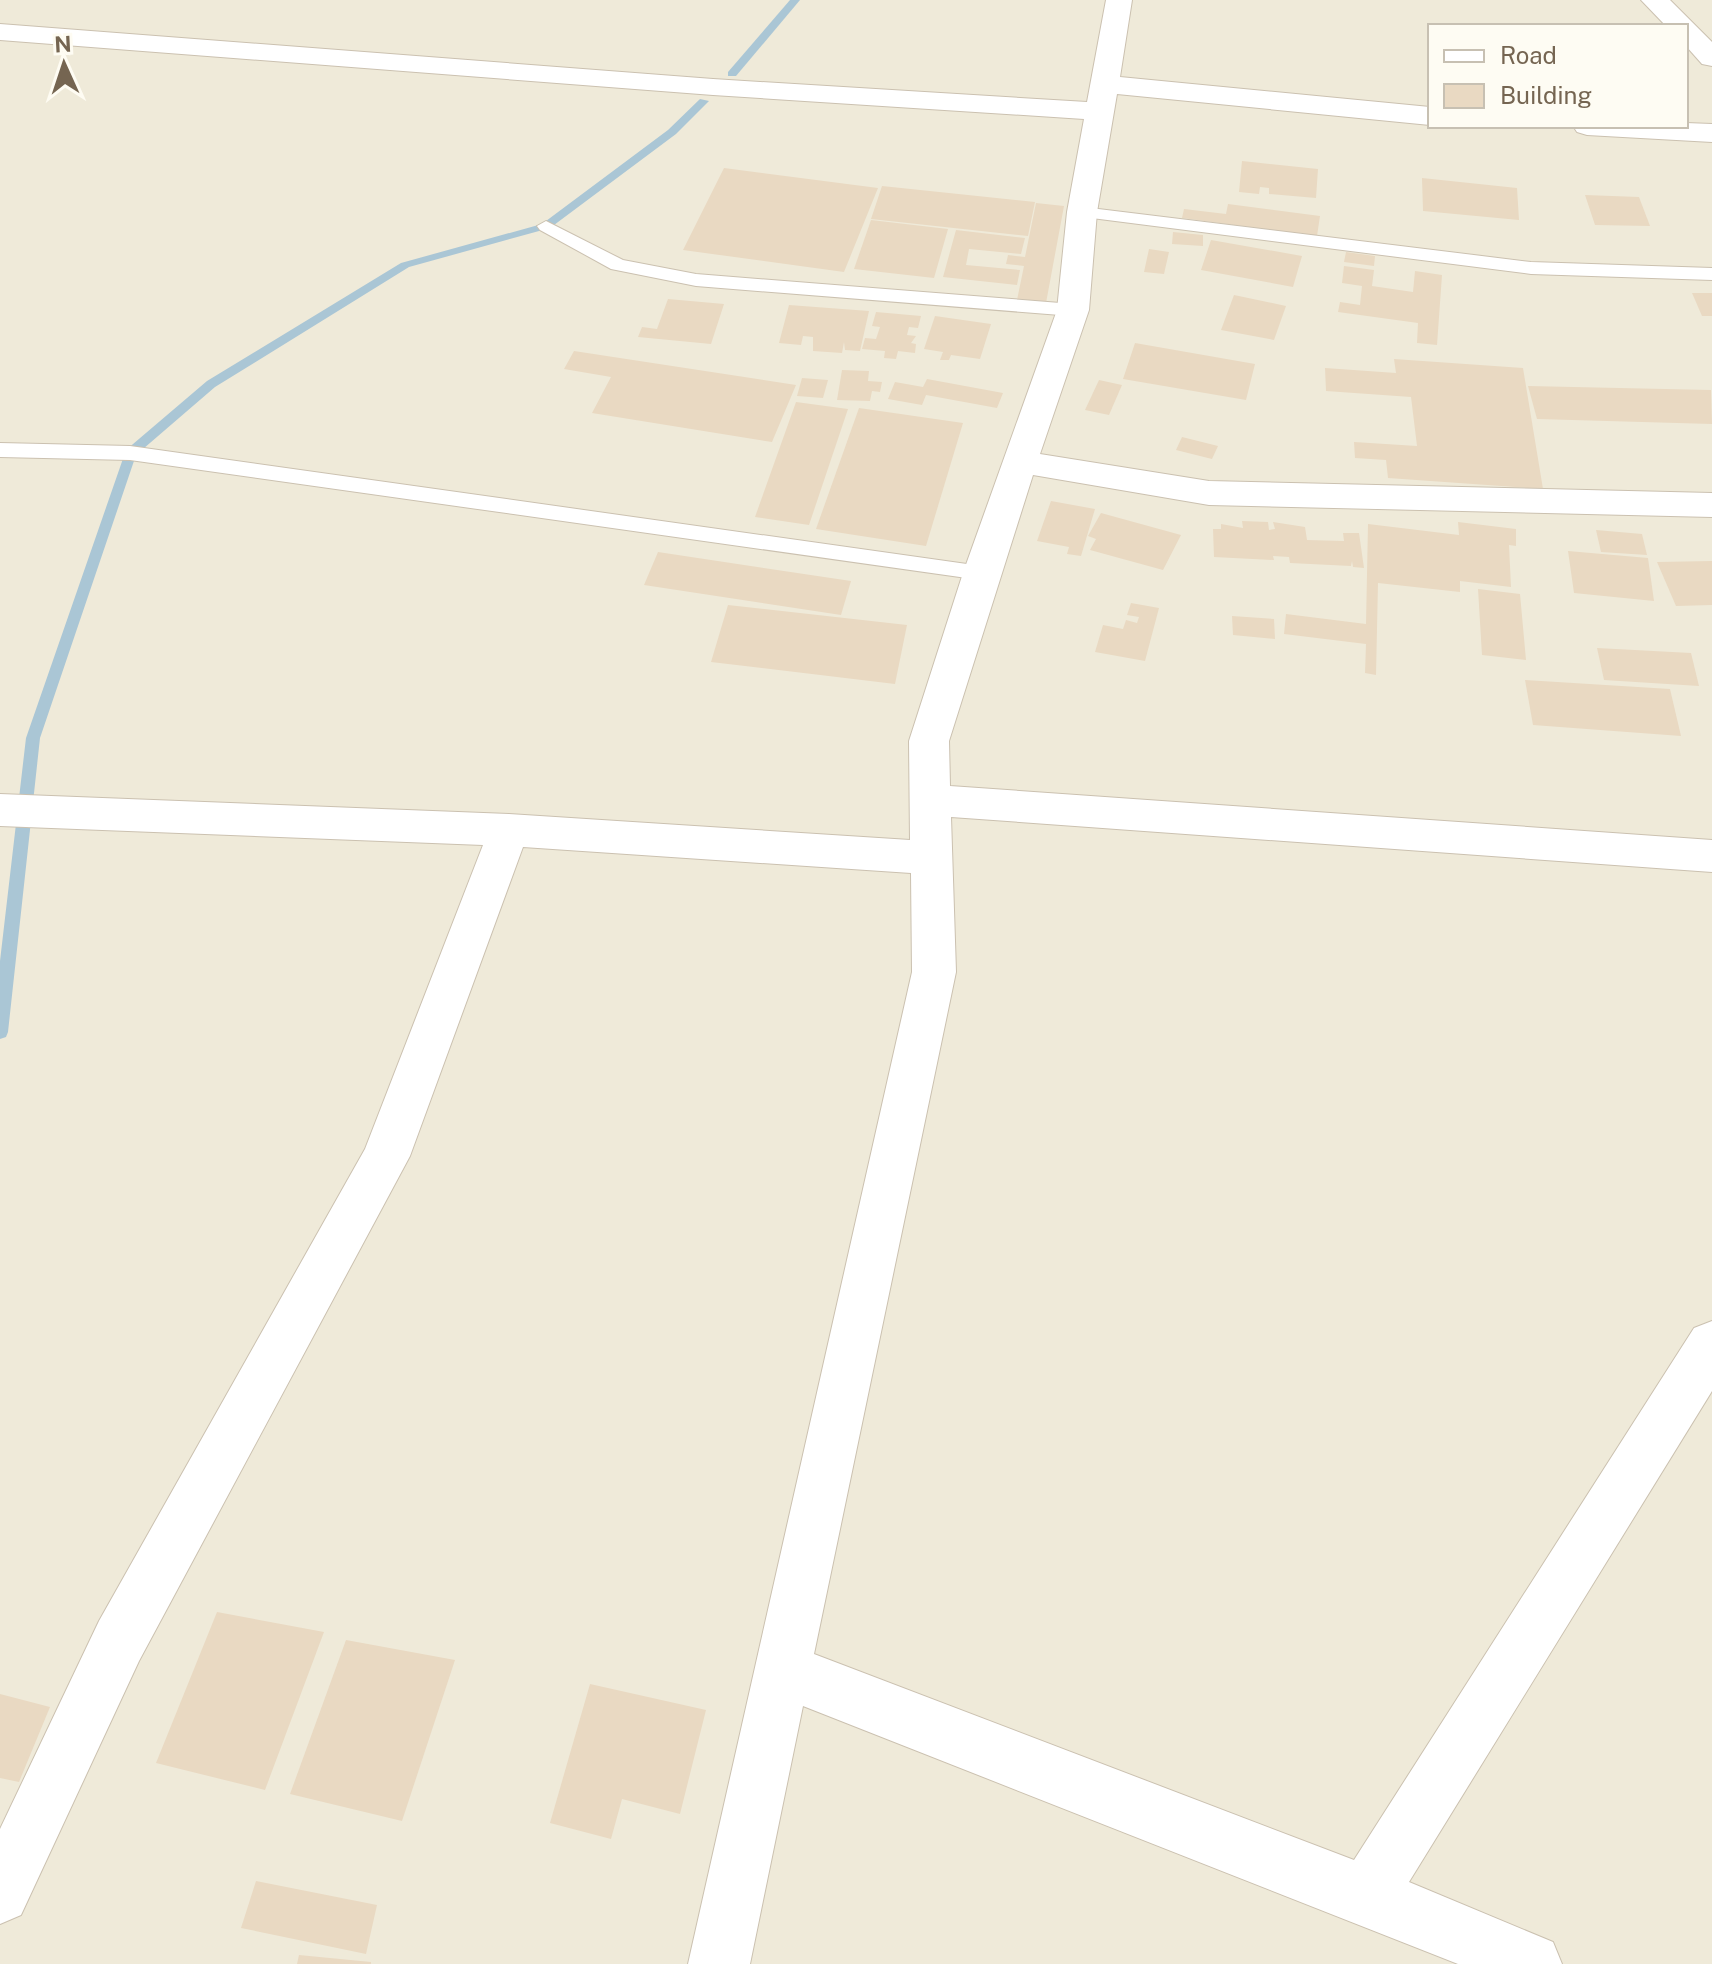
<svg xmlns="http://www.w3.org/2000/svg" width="1712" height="1964" font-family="'Public Sans',sans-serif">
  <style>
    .residential { fill: #efead9; fill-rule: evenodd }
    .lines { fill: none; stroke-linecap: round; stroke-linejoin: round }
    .stream { fill: #aac6d5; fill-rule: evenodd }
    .building { fill: #e9d9c2 }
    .service-casing { stroke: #cbc1b0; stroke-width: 2 }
    .minor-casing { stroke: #cbc1b0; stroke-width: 2 }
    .service { fill: #fff; fill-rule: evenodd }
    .minor { fill: #fff; fill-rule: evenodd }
  </style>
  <rect width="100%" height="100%" fill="#fbf8ed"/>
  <path class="residential" d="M 0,0 L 1712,0 L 1712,1964 L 0,1964 ZM 1430,26 L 1686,26 L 1686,126 L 1430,126 Z"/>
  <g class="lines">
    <g class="stream">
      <path d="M 790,0 L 800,0 L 736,76 L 728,76 L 728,72 Z"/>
      <path d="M 700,99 L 709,101 L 676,134 L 550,228 L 409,267 L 215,387 L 136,455 L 40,738 L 8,1032 L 6,1037 L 0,1039 L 0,961 L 26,738 L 126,450 L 207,381 L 401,263 L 542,224 L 668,130 Z"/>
    </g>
  </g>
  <g class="building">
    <path d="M 1242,161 L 1318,169 L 1316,198 L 1269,194 L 1269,188 L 1260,187 L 1259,194 L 1239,192 Z"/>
    <path d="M 724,168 L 878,188 L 844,272 L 683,250 Z"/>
    <path d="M 1422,178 L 1517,188 L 1519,220 L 1423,211 Z"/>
    <path d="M 882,186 L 1035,202 L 1028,236 L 871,219 Z"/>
    <path d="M 1585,195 L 1639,197 L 1650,226 L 1595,225 Z"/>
    <path d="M 1036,203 L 1064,206 L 1046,303 L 1017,300 L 1024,266 L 1006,264 L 1008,255 L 1025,257 Z"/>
    <path d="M 1228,204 L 1320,216 L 1317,236 L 1182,218 L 1184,209 L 1226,214 Z"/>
    <path d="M 871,220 L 948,229 L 934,278 L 854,269 Z"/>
    <path d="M 956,230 L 1025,238 L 1021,254 L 969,249 L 966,265 L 1020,270 L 1017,285 L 943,277 Z"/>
    <path d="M 1173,232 L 1203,235 L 1203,246 L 1172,244 Z"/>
    <path d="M 1211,240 L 1302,256 L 1293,287 L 1201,270 Z"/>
    <path d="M 1149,249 L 1169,252 L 1164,274 L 1144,272 Z"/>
    <path d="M 1346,252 L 1375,256 L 1374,266 L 1344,262 Z"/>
    <path d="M 1344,266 L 1374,270 L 1372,286 L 1413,292 L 1415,271 L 1442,275 L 1437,345 L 1417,343 L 1418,323 L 1338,312 L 1340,302 L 1360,305 L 1362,286 L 1342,283 Z"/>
    <path d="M 1692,293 L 1712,293 L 1712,316 L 1702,316 Z"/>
    <path d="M 1234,295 L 1286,306 L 1274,340 L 1221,330 Z"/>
    <path d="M 668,299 L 724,304 L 711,344 L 638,337 L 642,327 L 657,329 Z"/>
    <path d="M 789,305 L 869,311 L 860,351 L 845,350 L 844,342 L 842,353 L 813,351 L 813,337 L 803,336 L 801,345 L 779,343 Z"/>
    <path d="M 876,312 L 921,316 L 918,328 L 909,327 L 907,335 L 916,336 L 911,343 L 916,344 L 915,353 L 898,351 L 896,359 L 884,358 L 885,351 L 862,349 L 865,338 L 876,339 L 880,327 L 872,326 Z"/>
    <path d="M 935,316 L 991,324 L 980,359 L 951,355 L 949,360 L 940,360 L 943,352 L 924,349 Z"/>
    <path d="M 1135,343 L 1255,364 L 1246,400 L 1123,379 Z"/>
    <path d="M 574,351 L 796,385 L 772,442 L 592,413 L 611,377 L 564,369 Z"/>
    <path d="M 1394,359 L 1523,368 L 1543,489 L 1388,478 L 1386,460 L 1355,458 L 1354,442 L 1417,446 L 1411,397 L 1326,391 L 1325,368 L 1396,373 Z"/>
    <path d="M 842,370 L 869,371 L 868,381 L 882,382 L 880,392 L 872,391 L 870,401 L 837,400 Z"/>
    <path d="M 802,378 L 828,380 L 823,398 L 797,396 Z"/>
    <path d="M 927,379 L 1003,393 L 997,408 L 926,395 L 922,405 L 888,399 L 895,382 L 923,387 Z"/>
    <path d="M 1099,380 L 1122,385 L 1109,415 L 1085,410 Z"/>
    <path d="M 1528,386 L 1711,390 L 1712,424 L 1537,419 Z"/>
    <path d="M 796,402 L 848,409 L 809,525 L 755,517 Z"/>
    <path d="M 859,408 L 963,423 L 926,546 L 816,529 Z"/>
    <path d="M 1182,437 L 1218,446 L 1212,459 L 1176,450 Z"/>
    <path d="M 1051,501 L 1095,509 L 1081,556 L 1067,554 L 1069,547 L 1037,541 Z"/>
    <path d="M 1101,513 L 1181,535 L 1163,570 L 1090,550 L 1096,539 L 1088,536 Z"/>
    <path d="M 1242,521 L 1268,522 L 1269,530 L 1275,529 L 1273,522 L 1305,527 L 1307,540 L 1344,541 L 1343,533 L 1359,533 L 1364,568 L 1353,567 L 1352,561 L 1351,566 L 1290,563 L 1289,557 L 1273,556 L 1274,560 L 1214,557 L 1213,529 L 1221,529 L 1221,524 L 1243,528 Z"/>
    <path d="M 1458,522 L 1516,529 L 1516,546 L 1509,545 L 1511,587 L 1460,581 L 1460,592 L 1378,583 L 1376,675 L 1365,673 L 1366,644 L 1284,634 L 1286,614 L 1366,624 L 1368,524 L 1459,535 Z"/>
    <path d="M 1596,530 L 1642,534 L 1647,555 L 1601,552 Z"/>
    <path d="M 1568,551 L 1648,558 L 1654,601 L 1574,593 Z"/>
    <path d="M 658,552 L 851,581 L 841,615 L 644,585 Z"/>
    <path d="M 1712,561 L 1712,605 L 1676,606 L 1657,562 Z"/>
    <path d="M 1478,589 L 1520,594 L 1526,660 L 1482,655 Z"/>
    <path d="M 1131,603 L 1159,608 L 1145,661 L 1095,652 L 1103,625 L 1123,629 L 1126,620 L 1137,623 L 1139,617 L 1127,615 Z"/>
    <path d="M 728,605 L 907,625 L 895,684 L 711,662 Z"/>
    <path d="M 1232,616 L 1274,619 L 1275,639 L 1233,635 Z"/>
    <path d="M 1597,648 L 1691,653 L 1699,686 L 1604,680 Z"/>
    <path d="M 1525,680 L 1670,689 L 1681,736 L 1533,725 Z"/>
    <path d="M 217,1612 L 324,1632 L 265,1790 L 156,1763 Z"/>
    <path d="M 346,1640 L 455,1660 L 402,1821 L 290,1794 Z"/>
    <path d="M 590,1684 L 706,1710 L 680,1814 L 622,1799 L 611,1839 L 550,1823 Z"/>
    <path d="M 0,1694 L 50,1707 L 19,1782 L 0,1778 Z"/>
    <path d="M 256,1881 L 377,1905 L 366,1954 L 241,1928 Z"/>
    <path d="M 299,1955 L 371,1962 L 371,1964 L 297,1964 Z"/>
  </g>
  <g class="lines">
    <g class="service-casing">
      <g id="service">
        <path d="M 1082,207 L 1531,262 L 1712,268 L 1712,280 L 1531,274 L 1076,216 L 1076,208 Z"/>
        <path d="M 546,221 L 623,260 L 696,274 L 1073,304 L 1083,310 L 1073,316 L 696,286 L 611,269 L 540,230 L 537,226 Z"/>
        <path d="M 0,443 L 130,446 L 981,566 L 992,573 L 981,580 L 130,460 L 0,457 Z"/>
      </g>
    </g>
    <g class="minor-casing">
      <g id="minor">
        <path d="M 1106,0 L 1132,0 L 1120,77 L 1430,107 L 1430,125 L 1117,94 L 1097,212 L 1089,310 L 1040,454 L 1209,481 L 1712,493 L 1712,517 L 1209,505 L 1033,475 L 949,741 L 950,786 L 1712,840 L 1712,872 L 951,817 L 956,972 L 814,1654 L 1354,1860 L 1694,1328 L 1712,1321 L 1712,1391 L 1409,1882 L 1553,1942 L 1562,1964 L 1458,1964 L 803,1706 L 750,1964 L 688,1964 L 912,972 L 911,873 L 523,847 L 410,1156 L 139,1661 L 21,1915 L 0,1924 L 0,1829 L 99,1621 L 365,1149 L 483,845 L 0,826 L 0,794 L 509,814 L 910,840 L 909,741 L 963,573 L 1057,310 L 1067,212 L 1084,119 L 713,95 L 0,40 L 0,24 L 713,79 L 1087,102 Z"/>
        <path d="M 1641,0 L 1670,0 L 1712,42 L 1712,66 L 1702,64 L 1686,46 L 1686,26 L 1666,26 Z"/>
        <path d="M 1686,123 L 1712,124 L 1712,142 L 1587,135 L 1577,132 L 1573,126 L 1686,126 Z"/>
      </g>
    </g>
    <use href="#service" class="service"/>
    <use href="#minor" class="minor"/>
  </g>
  <rect x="1428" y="24" width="260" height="104" fill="#fefcf3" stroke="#c7c0b2" stroke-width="2"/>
  <rect x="1444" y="50" width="40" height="12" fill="#ffffff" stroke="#c7c0b2" stroke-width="2"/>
  <text x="1500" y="64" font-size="24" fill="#756551">Road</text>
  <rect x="1444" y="84" width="40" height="24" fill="#e9d9c2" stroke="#c7c0b2" stroke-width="2"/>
  <text x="1500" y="104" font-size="24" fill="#756551">Building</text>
  <g transform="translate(64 64) rotate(357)" stroke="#fefcf3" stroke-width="6" paint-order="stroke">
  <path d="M0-6L14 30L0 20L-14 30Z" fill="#756551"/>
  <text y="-12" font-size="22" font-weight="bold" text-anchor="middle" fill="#756551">N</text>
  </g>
</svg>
